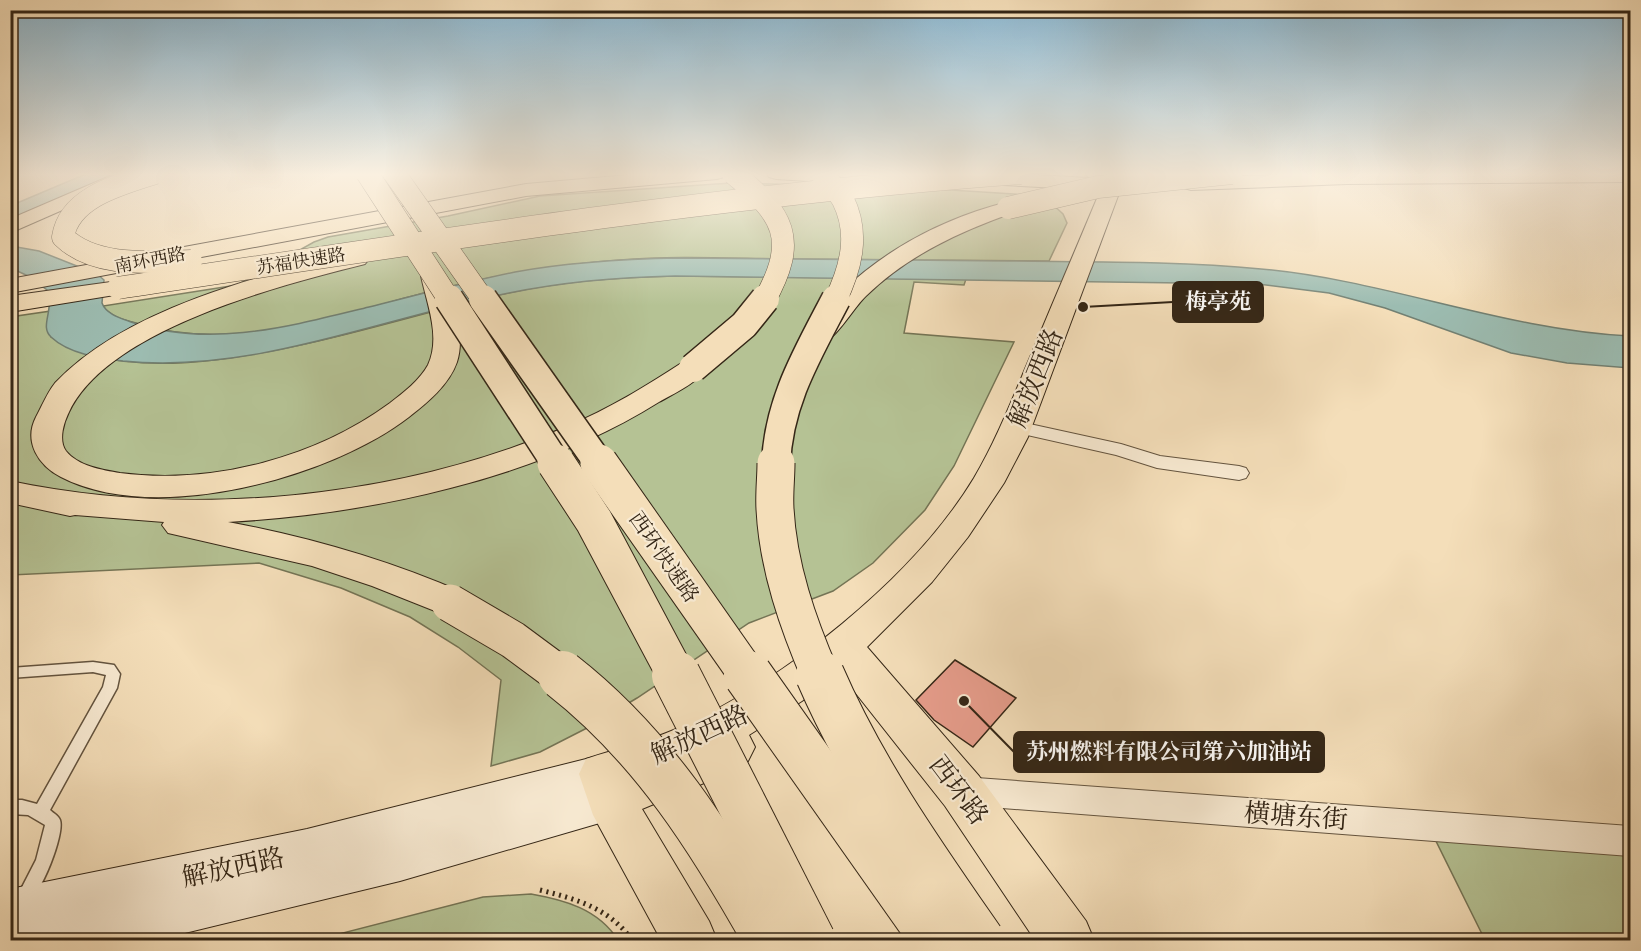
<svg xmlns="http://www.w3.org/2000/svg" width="1641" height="951" font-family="'Sorts Mill Goudy','Noto Serif SC',serif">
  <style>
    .green { fill: #b5c294; stroke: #747455; stroke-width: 1.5 }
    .water { fill: #9cbcb1; stroke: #728073; stroke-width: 1.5 }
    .building { fill: #e79d8c; stroke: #342616; stroke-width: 1.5 }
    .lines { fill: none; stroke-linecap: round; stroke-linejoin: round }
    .service-casing { stroke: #64543f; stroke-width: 3 }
    .minor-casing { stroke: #64543f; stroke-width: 2 }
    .secondary-casing { stroke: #342616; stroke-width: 2 }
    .primary-casing { stroke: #342616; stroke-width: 2 }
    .trunk-casing { stroke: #342616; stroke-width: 2 }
    .path { stroke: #342616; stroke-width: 5; stroke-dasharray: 2 4.5; stroke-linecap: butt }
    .service { fill: #f8ead2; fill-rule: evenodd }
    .minor { fill: #f8ead2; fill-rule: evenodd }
    .secondary { fill: #f8ead2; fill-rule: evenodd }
    .primary { fill: #f4deb9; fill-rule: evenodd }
    .trunk { fill: #f4deb9; fill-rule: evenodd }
    .trunk-bridge-far3-casing { stroke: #342616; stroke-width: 23; stroke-linecap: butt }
    .trunk-bridge-far2-casing { stroke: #342616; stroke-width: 31; stroke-linecap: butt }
    .trunk-bridge-far1-casing { stroke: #342616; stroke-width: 39; stroke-linecap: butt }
    .trunk-bridge-casing { stroke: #342616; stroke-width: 50; stroke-linecap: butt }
    .trunk-bridge-far3 { stroke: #f4deb9; stroke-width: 22 }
    .trunk-bridge-far2 { stroke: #f4deb9; stroke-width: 28 }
    .trunk-bridge-far1 { stroke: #f4deb9; stroke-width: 37 }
    .trunk-bridge { stroke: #f4deb9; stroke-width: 48 }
    .labels { text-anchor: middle; stroke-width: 4.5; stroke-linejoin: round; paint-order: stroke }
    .far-street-label { font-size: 18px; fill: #342616; stroke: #f8ead2 }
    .street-label { font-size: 21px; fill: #342616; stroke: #f8ead2 }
    .near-street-label { font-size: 26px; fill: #342616; stroke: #f8ead2 }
    .leader { fill: none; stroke: #342616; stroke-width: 2 }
    .callout-dot { fill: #342616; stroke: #f8ead2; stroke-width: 2 }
    .callout { fill: #342616; stroke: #342616; stroke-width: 2 }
    .callout-label { font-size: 22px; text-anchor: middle; font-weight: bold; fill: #fff }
  </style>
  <rect width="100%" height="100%" fill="#f4deb9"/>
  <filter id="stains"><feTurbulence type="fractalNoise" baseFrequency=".00333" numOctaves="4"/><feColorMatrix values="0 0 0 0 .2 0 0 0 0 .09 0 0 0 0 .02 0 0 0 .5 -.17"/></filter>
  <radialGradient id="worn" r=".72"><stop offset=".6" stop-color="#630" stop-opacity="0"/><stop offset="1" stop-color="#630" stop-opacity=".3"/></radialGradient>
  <g class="green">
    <path d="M 731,183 L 919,188 L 1029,195 L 1051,203 L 1063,214 L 1067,223 L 1049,261 C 967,261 885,260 803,259 C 742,259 680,255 620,260 C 558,264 498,275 439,289 C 343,313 235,355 136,323 C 124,320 109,316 103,306 L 237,285 L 314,242 L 328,237 L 448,216 L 540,196 Z"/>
    <path d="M 675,276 L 966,279 L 964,285 L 914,282 L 904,333 L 1014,342 L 954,466 L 925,510 L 873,563 L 833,591 L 749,623 L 637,698 L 587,728 L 540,752 L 491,766 L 501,680 L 458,647 L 410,617 L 341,588 L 259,563 L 11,575 L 10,317 L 51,311 L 48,317 L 51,337 C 154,408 393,316 508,293 C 563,281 619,277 675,276 Z"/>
    <path d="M 1429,827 L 1630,843 L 1630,940 L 1485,940 Z"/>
    <path d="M 531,894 C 565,900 598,909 618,940 L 326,940 L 327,937 L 483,897 Z"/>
  </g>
  <g class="water">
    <path d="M 88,173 L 123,173 L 11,223 L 10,206 Z"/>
    <path d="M 11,246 L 39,251 L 97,274 L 104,280 L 102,303 C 106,314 120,318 131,322 C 209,349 291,326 369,307 C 417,295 466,282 515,272 C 569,262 624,259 679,258 C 790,259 900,260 1011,261 C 1094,262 1179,261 1261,269 C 1386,280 1504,330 1630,336 L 1630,368 L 1567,363 L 1511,353 L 1385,308 L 1329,293 L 1258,284 L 675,276 C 620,277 563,282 509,293 C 381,318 255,374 123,361 C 99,358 69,354 51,337 C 39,326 55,310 47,290 L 28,276 L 11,268 Z"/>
  </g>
  <path class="building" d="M 955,660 L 1016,698 L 973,747 L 934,720 L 916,700 Z"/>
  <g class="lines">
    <g class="service-casing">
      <path id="service" d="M 93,662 L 114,665 L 120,674 L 117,688 L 50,810 C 53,813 58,815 60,820 C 65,834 40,898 26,903 L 20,901 L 18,895 L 36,860 L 45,825 L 28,815 L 10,814 L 10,800 L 22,800 L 37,804 L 103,687 L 106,675 L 93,672 L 10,678 L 10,668 Z"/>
    </g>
    <g class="minor-casing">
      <g id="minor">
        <path d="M 1016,421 L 1121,444 L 1160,456 L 1239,466 L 1246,468 L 1249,473 L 1246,478 L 1239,480 L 1157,468 L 1116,455 L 1009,431 L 1006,427 L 1009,423 Z"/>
        <path d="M 963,777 L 1630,826 L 1630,856 L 963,805 L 952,801 L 948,791 L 952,781 Z"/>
      </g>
    </g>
    <g class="secondary-casing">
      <path id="secondary" d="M 602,755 L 617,761 L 623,774 L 619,784 L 625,786 L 632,800 L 625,814 L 610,820 L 400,881 L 156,940 L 21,940 L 23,934 L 10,937 L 10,889 L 307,829 Z"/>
    </g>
    <g class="primary-casing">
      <g id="primary">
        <path d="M 650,173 L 727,173 L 724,177 L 717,179 L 526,196 L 10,293 L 10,279 L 526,184 Z"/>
        <path d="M 766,173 L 872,173 L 896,176 L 899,180 L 896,184 L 889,186 L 776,179 L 769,177 Z"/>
        <path d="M 1003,173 L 1089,178 L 1085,173 L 1105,173 L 1109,179 L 1120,181 L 1123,185 L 1117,190 L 1118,196 L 1028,437 L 1004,483 L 968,537 L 932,582 L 867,647 L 979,776 L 1086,921 L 1094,940 L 1035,940 L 945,806 L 839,672 L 802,701 L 749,735 L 755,747 L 748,761 L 716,778 L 642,809 L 709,921 L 717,940 L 661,940 L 593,815 L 579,774 L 586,759 C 615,749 647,742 676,729 C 783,682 913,579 974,478 C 997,439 1013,397 1031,355 C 1053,302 1076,249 1098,196 L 1096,190 L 985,184 L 978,182 L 975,178 L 981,173 Z"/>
        <path d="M 1322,173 L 1630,173 L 1630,182 L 1347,184 L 1191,190 L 1184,188 L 1181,184 L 1184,180 L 1191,178 Z"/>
      </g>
    </g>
    <g class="trunk-casing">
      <g id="trunk">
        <path d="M 117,173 L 124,175 L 127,179 L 124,183 L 10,233 L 10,219 Z"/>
        <path d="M 1008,202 L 1015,204 L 1018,208 L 1015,212 C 961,231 908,255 866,296 C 856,305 839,333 830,338 C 824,341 818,339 812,338 L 808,332 C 853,266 931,221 1008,202 Z"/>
        <path d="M 357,252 L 365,254 L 369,259 L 365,264 C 281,285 108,329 69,412 C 64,422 58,440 66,451 C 78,466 102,470 120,473 C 212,485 315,458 390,403 C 403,393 420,380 428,365 C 441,337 427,304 421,276 L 425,271 L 433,269 L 441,271 L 445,276 C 452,303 466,334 457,362 C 449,385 427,403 409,417 C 330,478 155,526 61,477 C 39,466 23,442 36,417 C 42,406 47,393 55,383 C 125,309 260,275 357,252 Z"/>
        <path d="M 118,281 L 127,283 L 130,288 L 127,293 L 10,312 L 10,296 Z"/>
        <path d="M 693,360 L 703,362 L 707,368 C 697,383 675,393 659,402 C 536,479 372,514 228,522 C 309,537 388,560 464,593 L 469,603 L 464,613 L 450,617 L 372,586 L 312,566 L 168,533 L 162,525 L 164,522 L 75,515 L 70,516 L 10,503 L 10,481 C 191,519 399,499 568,426 C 609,409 646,386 683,362 Z"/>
      </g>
    </g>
    <path class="path" d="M 540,890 C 576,899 609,908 632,940"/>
    <use href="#service" class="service"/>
    <use href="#minor" class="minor"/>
    <use href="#secondary" class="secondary"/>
    <use href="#primary" class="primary"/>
    <use href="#trunk" class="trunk"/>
    <g class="trunk-bridge-far3-casing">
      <g id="trunk-bridge-far3">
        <path d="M 155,173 C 121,184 69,197 63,237 C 95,268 150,262 191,261"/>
        <path d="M 367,173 L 450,301"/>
        <path d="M 394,173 L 484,301"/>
        <path d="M 733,173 C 784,215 799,239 764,301"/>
        <path d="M 822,174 C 829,182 838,191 843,200 C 860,234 851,268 835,301"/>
        <path d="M 1008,208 L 1098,187 L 1232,173"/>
        <path d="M 118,288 C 418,243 718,195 1021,173"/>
      </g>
    </g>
    <g class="trunk-bridge-far2-casing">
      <g id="trunk-bridge-far2">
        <path d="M 449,299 L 557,465"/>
        <path d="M 483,299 L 600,465"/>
        <path d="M 693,368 L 744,325 L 765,299"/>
        <path d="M 776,465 C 778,402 808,353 836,299"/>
      </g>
    </g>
    <g class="trunk-bridge-far1-casing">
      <g id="trunk-bridge-far1">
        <path d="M 556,463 L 594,521 L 677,677"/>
        <path d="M 599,463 L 749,677"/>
        <path d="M 776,463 C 776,478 774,494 775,509 C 778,567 798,624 821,677"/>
        <path d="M 450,603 L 513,640 L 563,677"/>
      </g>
    </g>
    <g class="trunk-bridge-casing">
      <g id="trunk-bridge">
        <path d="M 562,675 C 653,746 712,840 768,940"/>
        <path d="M 676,675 L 811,940"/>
        <path d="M 748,675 L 935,940"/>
        <path d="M 820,675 C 861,770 921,855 980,940"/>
      </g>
    </g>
    <use href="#trunk-bridge-far3" class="trunk-bridge-far3"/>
    <use href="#trunk-bridge-far2" class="trunk-bridge-far2"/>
    <use href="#trunk-bridge-far1" class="trunk-bridge-far1"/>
    <use href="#trunk-bridge" class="trunk-bridge"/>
  </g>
  <linearGradient id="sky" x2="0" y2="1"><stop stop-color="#89b7d2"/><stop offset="0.57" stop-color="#faf0e0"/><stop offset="1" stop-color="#faf0e0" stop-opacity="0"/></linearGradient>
  <rect width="1641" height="306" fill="url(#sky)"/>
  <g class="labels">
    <g class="far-street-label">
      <text transform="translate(150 260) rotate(-11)" y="6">南环西路</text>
      <text transform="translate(301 261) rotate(-9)" y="6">苏福快速路</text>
    </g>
    <g class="street-label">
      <text transform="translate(664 557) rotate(55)" y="7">西环快速路</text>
    </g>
    <g class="near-street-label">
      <text transform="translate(1035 378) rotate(-68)" y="9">解放西路</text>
      <text transform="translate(699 734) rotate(-25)" y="9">解放西路</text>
      <text transform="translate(959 790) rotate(53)" y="9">西环路</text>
      <text transform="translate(1296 816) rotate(4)" y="9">横塘东街</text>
      <text transform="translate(233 867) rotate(-12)" y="9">解放西路</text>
    </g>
  </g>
  <path class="leader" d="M1083 307L1173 302M964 701L1014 752"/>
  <g class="callout-dot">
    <circle cx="1083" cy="307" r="6"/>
    <circle cx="964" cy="701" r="6"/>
  </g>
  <g class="callout">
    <rect x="1173" y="282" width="90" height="40" rx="6"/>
    <rect x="1014" y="732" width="310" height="40" rx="6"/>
  </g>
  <g class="callout-label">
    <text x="1218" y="309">梅亭苑</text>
    <text x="1169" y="759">苏州燃料有限公司第六加油站</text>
  </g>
  <rect width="1641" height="951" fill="none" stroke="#f4deb9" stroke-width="36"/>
  <rect x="12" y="12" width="1617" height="927" fill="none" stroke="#342616" stroke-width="3"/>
  <rect x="18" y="18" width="1605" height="915" fill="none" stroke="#342616" stroke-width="1.5"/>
  <rect width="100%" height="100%" filter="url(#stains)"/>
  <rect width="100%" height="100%" fill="url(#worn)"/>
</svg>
